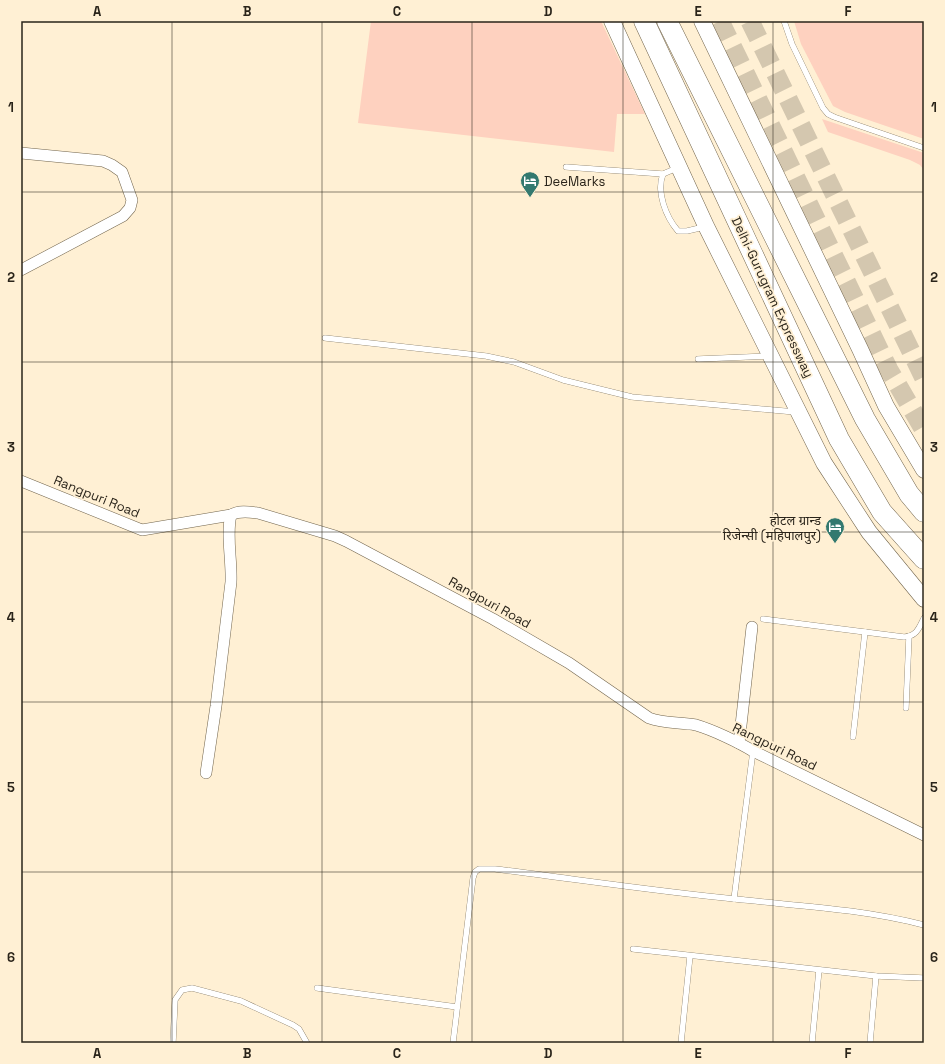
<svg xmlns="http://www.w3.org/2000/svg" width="945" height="1064" font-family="'Space Grotesk','Noto Sans Devanagari',sans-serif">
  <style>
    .green { fill: #fed1bf }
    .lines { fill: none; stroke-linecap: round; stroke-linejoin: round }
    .trunk-tunnel { stroke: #d4c7af; stroke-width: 19; stroke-dasharray: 19 10; stroke-linecap: butt }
    .service-casing { stroke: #72654d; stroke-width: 6 }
    .minor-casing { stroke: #72654d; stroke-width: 12 }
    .secondary-casing { stroke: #72654d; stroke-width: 17 }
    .motorway-casing { stroke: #72654d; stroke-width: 21 }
    .service { stroke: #fff; stroke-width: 5.5 }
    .minor { stroke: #fff; stroke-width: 11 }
    .secondary { stroke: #fff; stroke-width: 16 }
    .motorway { stroke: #fff; stroke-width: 20 }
    .grid { fill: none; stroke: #2a241a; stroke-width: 1; stroke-opacity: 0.55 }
    .labels { text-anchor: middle; stroke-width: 3.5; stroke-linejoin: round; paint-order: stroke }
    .poi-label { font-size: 13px; fill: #2a241a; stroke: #fff0d4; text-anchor: start }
    .street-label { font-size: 13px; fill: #2a241a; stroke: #fff0d4 }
    .neatline { fill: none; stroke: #2a241a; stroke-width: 1.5 }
    .grid-label { font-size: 13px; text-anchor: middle; font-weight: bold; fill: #2a241a }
  </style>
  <rect width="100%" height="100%" fill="#fff0d4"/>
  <g class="green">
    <path d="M 371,21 L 601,21 L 645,114 L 617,114 L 614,152 L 358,123 Z"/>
    <path d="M 794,21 L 924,21 L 924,139 L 845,112 L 833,106 L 801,44 Z"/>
    <path d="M 822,119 L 924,153 L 924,170 L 920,165 L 910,160 L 828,132 Z"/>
  </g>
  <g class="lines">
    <g class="trunk-tunnel">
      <path d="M 720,21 L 889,370 L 924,430"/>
      <path d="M 750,21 L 924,378"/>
    </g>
    <g class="service-casing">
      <g id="service">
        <path d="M 784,21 L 792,44 L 823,108 L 828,114 L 834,117 L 924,148"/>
        <path d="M 566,167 L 663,174"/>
        <path d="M 677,168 L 663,174 C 656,192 666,217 678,231 L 687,231 L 704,227"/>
        <path d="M 325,338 L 486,356 L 514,362 L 563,380 L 632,397 L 795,412"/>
        <path d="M 698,359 L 769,356"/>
        <path d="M 763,619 L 904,637 C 917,636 919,628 924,618"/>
        <path d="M 906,708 L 909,636"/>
        <path d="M 853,737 L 865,632"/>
        <path d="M 734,899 L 753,751"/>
        <path d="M 633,949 L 876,976 L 924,978"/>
        <path d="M 317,988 L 457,1007"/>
        <path d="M 173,1043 L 175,1000 L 182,990 L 192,988 L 241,1001 L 293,1025 L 299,1029 L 307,1043"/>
        <path d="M 453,1043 L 473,878 L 475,872 L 479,869 L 495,869 C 575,879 655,891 735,899 C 799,906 862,909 924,925"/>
        <path d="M 681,1043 L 690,956"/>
        <path d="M 812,1043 L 819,970"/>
        <path d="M 870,1043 L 876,976"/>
      </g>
    </g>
    <g class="minor-casing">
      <g id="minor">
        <path d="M 21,153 L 103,161 L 112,165 L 122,172 L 132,200 L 130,208 L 123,216 L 21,270"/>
        <path d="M 21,481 L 142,530 L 231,515 C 239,510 250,512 258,513 L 335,536 L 346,541 L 493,619 L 569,663 L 649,718 C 664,724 681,722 696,725 C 713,730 738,742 753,751 L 924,835"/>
        <path d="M 739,743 L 752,627"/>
        <path d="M 206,773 L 216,706 L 231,582 C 232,561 226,534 231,515"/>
      </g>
    </g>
    <g class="secondary-casing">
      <g id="secondary">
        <path d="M 612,21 L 706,226 L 824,463 L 869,532 L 924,599"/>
        <path d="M 702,21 L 860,349 L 886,406 L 924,470"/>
      </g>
    </g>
    <g class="motorway-casing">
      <g id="motorway">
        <path d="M 644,21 L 839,439 L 882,512 L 924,559"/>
        <path d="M 667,21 L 865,419 L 909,494 L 924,512"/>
      </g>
    </g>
    <use href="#service" class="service"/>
    <use href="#minor" class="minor"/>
    <use href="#secondary" class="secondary"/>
    <use href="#motorway" class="motorway"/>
  </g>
  <path class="grid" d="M 172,21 L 172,1043M 322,21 L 322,1043M 472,21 L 472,1043M 623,21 L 623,1043M 773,21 L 773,1043M 21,192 L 924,192M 21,362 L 924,362M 21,532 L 924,532M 21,702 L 924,702M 21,872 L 924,872"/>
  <defs>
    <g id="hotel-pin" transform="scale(1)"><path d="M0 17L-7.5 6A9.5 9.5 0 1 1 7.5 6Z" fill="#33796f" stroke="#fff0d4"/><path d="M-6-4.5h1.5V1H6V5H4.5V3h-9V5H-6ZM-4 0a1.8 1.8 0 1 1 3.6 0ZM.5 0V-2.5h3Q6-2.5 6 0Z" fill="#fff"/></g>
  </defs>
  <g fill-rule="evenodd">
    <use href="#hotel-pin" x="530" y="181"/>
    <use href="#hotel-pin" x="835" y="527"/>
  </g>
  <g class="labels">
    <g class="poi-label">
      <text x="544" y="186">DeeMarks</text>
      <text x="821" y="525" text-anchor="end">होटल ग्रान्ड<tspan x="821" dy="15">रिजेन्सी (महिपालपुर)</tspan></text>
    </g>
    <g class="street-label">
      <text transform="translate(773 297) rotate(65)" y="5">Delhi-Gurugram Expressway</text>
      <text transform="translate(97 496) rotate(22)" y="5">Rangpuri Road</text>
      <text transform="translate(490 602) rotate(29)" y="5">Rangpuri Road</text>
      <text transform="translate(775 746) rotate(26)" y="5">Rangpuri Road</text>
    </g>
  </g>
  <rect width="945" height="1064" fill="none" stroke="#fff0d4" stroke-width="44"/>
  <rect x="22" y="22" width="901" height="1020" class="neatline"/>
  <g class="grid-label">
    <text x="97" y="16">A</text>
    <text x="247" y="16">B</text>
    <text x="397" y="16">C</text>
    <text x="548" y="16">D</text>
    <text x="698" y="16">E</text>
    <text x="848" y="16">F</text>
    <text x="11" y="112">1</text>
    <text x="934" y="112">1</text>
    <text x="11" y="282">2</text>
    <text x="934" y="282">2</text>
    <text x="11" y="452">3</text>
    <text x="934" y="452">3</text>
    <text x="11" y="622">4</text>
    <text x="934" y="622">4</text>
    <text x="11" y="792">5</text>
    <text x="934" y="792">5</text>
    <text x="11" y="962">6</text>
    <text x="934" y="962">6</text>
    <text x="97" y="1058">A</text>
    <text x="247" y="1058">B</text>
    <text x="397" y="1058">C</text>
    <text x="548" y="1058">D</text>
    <text x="698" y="1058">E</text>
    <text x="848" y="1058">F</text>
  </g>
</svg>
